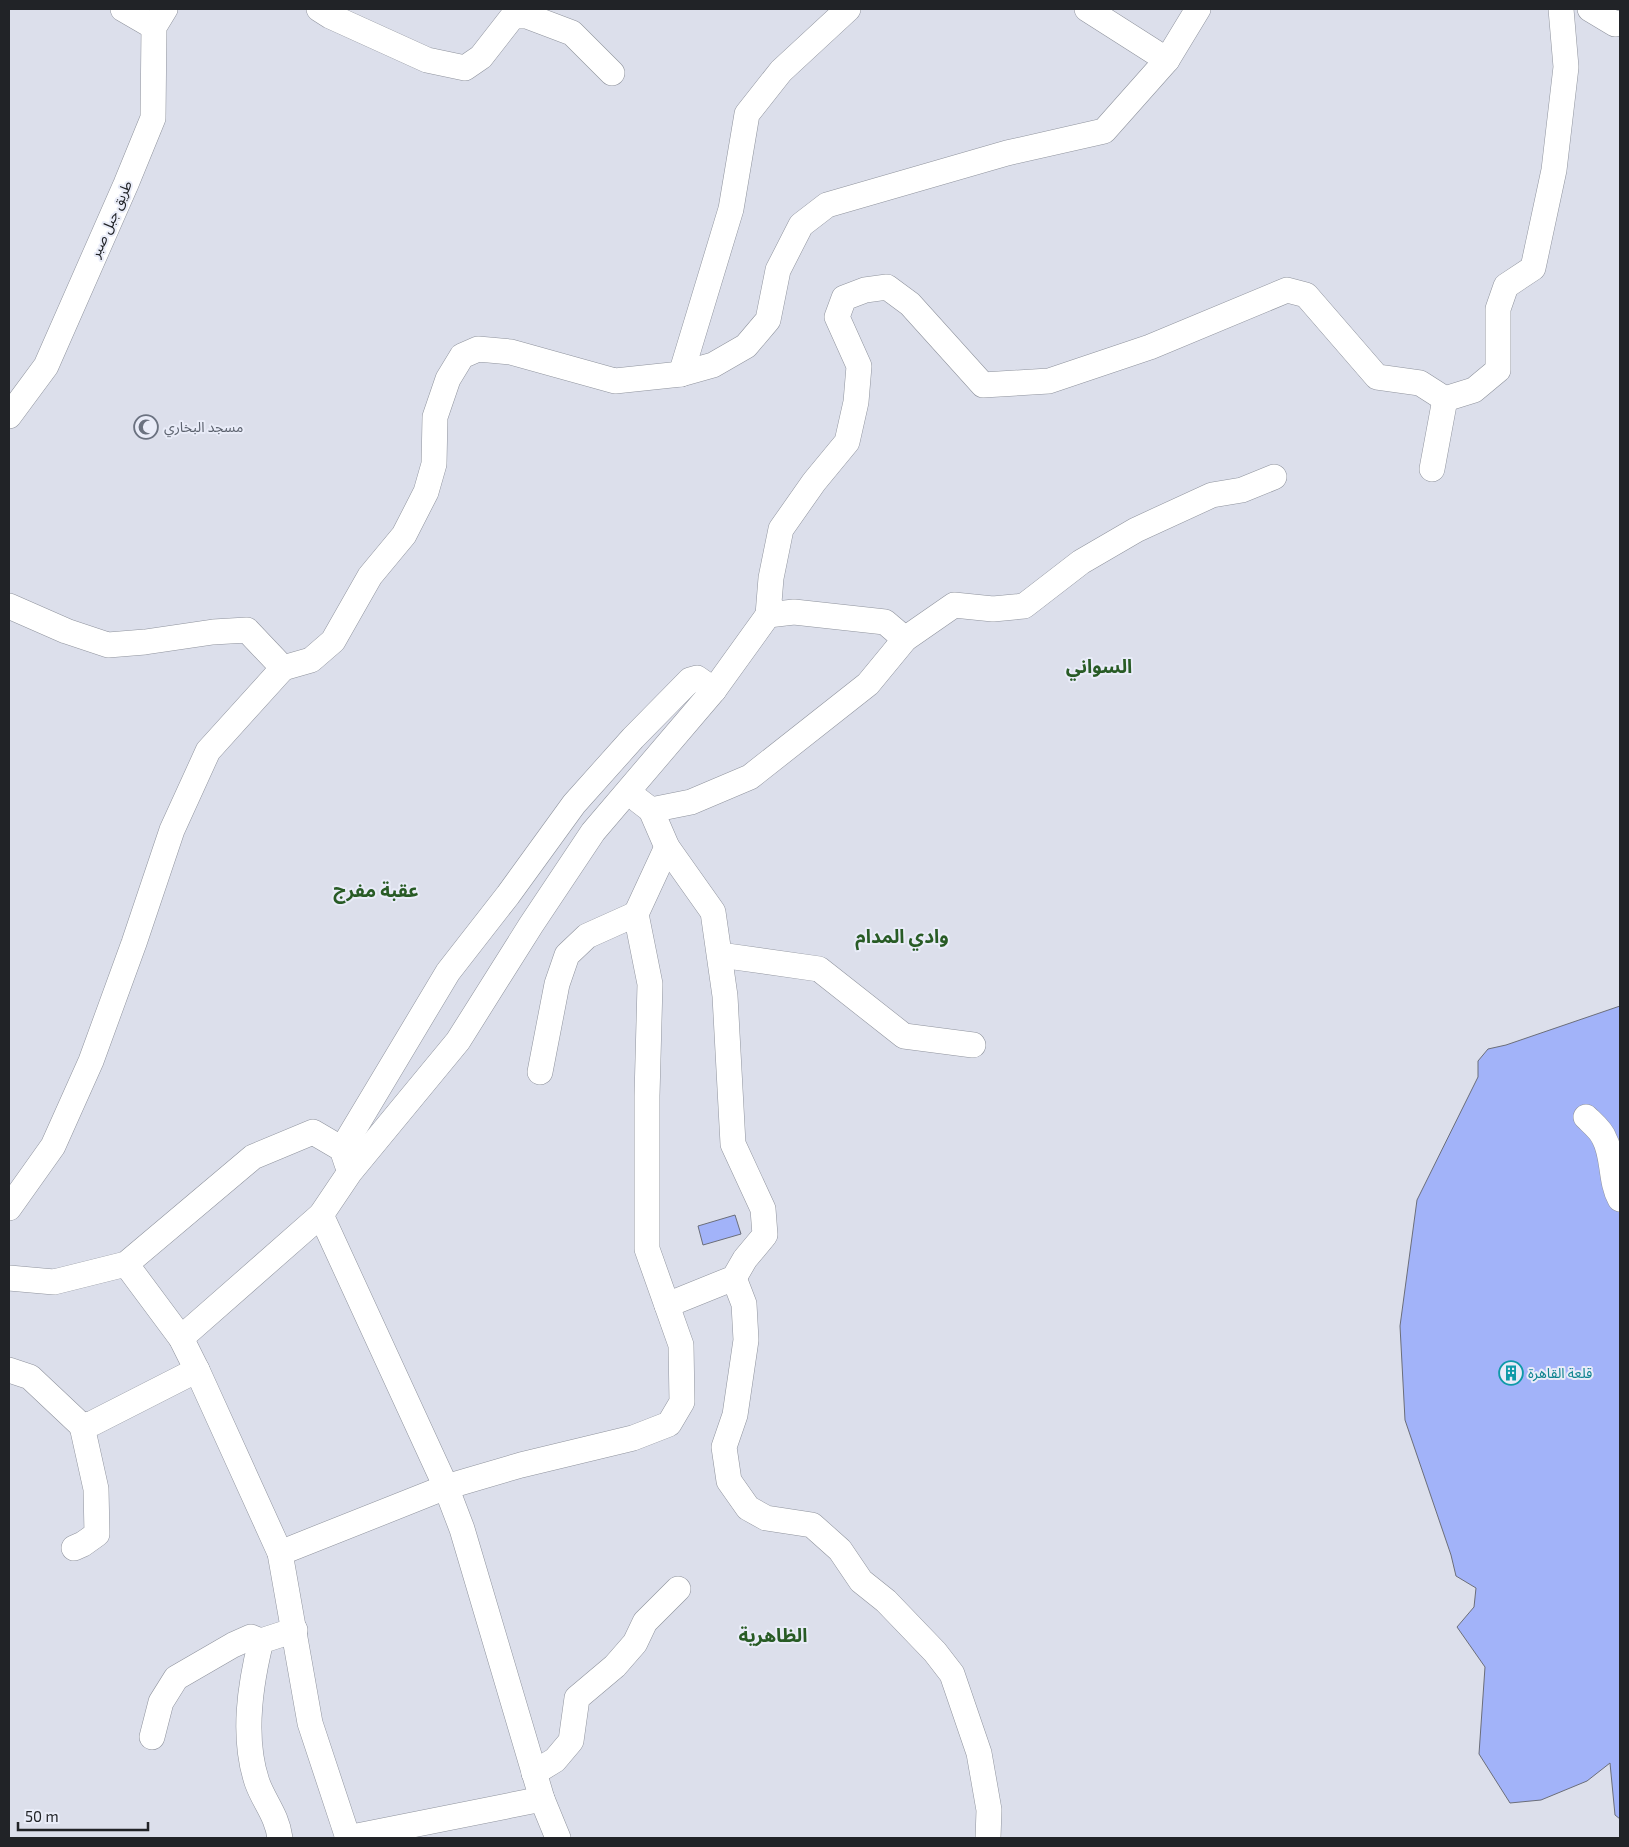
<svg xmlns="http://www.w3.org/2000/svg" width="1629" height="1847" font-family="'Exo 2','Noto Sans Arabic',sans-serif">
  <style>
    .building { fill: #a2b3f9; stroke: #6b6e79 }
    .lines { fill: none; stroke-linecap: round; stroke-linejoin: round }
    .minor-casing { stroke: #8f939d; stroke-width: 26 }
    .minor { stroke: #fff; stroke-width: 25 }
    .labels { text-anchor: middle; stroke-width: 4; stroke-linejoin: round; paint-order: stroke }
    .street-label { font-size: 14px; fill: #212327; stroke: #e9ecf8 }
    .worship-label { font-size: 14px; fill: #5b616d; stroke: #e9ecf8; text-anchor: start }
    .culture-label { font-size: 14px; fill: #0d838f; stroke: #e9ecf8; text-anchor: start }
    .district-label { font-size: 19px; font-weight: bold; fill: #285b25; stroke: #e9ecf8 }
  </style>
  <rect width="100%" height="100%" fill="#dcdfeb"/>
  <g class="building">
    <path d="M 1620,1006 L 1620,1819 L 1615,1815 L 1610,1763 L 1587,1781 L 1541,1800 L 1510,1803 L 1479,1754 L 1485,1667 L 1457,1627 L 1474,1607 L 1476,1588 L 1456,1576 L 1451,1555 L 1405,1420 L 1400,1326 L 1417,1200 L 1478,1077 L 1478,1061 L 1488,1049 L 1506,1045 Z"/>
    <path d="M 735,1215 L 741,1234 L 703,1245 L 698,1226 Z"/>
  </g>
  <g class="lines">
    <g class="minor-casing">
      <g id="minor">
        <path d="M 123,9 L 154,27"/>
        <path d="M 319,9 L 330,16 L 427,60 L 465,68 L 481,57 L 513,16 L 527,16 L 572,33 L 612,73"/>
        <path d="M 1087,9 L 1167,60"/>
        <path d="M 1590,9 L 1615,24 L 1620,23"/>
        <path d="M 681,374 L 731,209 L 747,114 L 781,71 L 848,9"/>
        <path d="M 9,416 L 46,366 L 126,184 L 153,118 L 154,27 L 165,9"/>
        <path d="M 1432,469 L 1445,399"/>
        <path d="M 9,606 L 66,631 L 108,645 L 145,642 L 213,632 L 247,630 L 283,668 L 208,751 L 172,830 L 134,943 L 91,1061 L 53,1146 L 9,1208"/>
        <path d="M 905,639 L 885,622 L 794,612 L 768,615 L 771,578 L 781,529 L 814,482 L 847,442 L 856,402 L 859,366 L 837,317 L 844,298 L 865,290 L 887,287 L 910,304 L 983,385 L 1049,381 L 1150,347 L 1287,290 L 1306,295 L 1377,377 L 1420,383 L 1445,399 L 1474,390 L 1498,370 L 1498,309 L 1506,286 L 1533,268 L 1554,170 L 1566,67 L 1561,9"/>
        <path d="M 283,668 L 311,660 L 333,641 L 370,576 L 404,535 L 426,492 L 434,464 L 435,417 L 448,379 L 462,356 L 478,349 L 511,352 L 615,381 L 681,374 L 713,365 L 746,346 L 768,320 L 778,270 L 801,225 L 827,205 L 1007,153 L 1104,131 L 1167,60 L 1198,9"/>
        <path d="M 638,800 L 651,810 L 667,847 L 713,912 L 725,996 L 733,1144 L 763,1209 L 765,1235 L 745,1259 L 734,1278 L 667,1305"/>
        <path d="M 651,810 L 691,802 L 750,777 L 868,684 L 905,639 L 954,605 L 993,609 L 1024,606 L 1081,562 L 1136,530 L 1212,495 L 1242,490 L 1274,477"/>
        <path d="M 720,955 L 819,969 L 904,1036 L 973,1045"/>
        <path d="M 540,1072 L 557,984 L 567,955 L 587,936 L 636,914"/>
        <path d="M 1586,1117 C 1592,1123 1601,1130 1604,1138 C 1614,1156 1610,1181 1620,1199"/>
        <path d="M 342,1149 L 448,972 L 508,895 L 574,804 L 633,738 L 690,680 L 697,678 L 714,690"/>
        <path d="M 321,1215 L 446,1487 L 462,1529 L 542,1799 L 558,1838"/>
        <path d="M 126,1264 L 181,1338 L 197,1370 L 280,1553 L 310,1723 L 348,1838"/>
        <path d="M 9,1278 L 54,1282 L 126,1264 L 253,1157 L 313,1132 L 342,1149 L 347,1164"/>
        <path d="M 734,1278 L 744,1304 L 746,1340 L 735,1415 L 724,1447 L 729,1481 L 748,1508 L 766,1518 L 812,1525 L 840,1550 L 861,1581 L 886,1601 L 935,1652 L 952,1674 L 979,1753 L 989,1810 L 988,1838"/>
        <path d="M 181,1338 L 321,1215 L 350,1172 L 458,1041 L 531,925 L 593,832 L 714,690 L 768,615"/>
        <path d="M 9,1370 L 30,1377 L 82,1426 L 93,1423 L 197,1370"/>
        <path d="M 74,1548 L 83,1544 L 97,1534 L 96,1489 L 82,1426"/>
        <path d="M 280,1553 L 446,1487 L 521,1465 L 633,1438 L 669,1424 L 682,1402 L 681,1345 L 647,1249 L 647,1096 L 650,984 L 636,914 L 667,847"/>
        <path d="M 152,1737 L 161,1702 L 176,1678 L 233,1645 L 251,1637 L 261,1641"/>
        <path d="M 534,1773 L 555,1760 L 571,1741 L 577,1698 L 615,1666 L 635,1643 L 645,1622 L 678,1589"/>
        <path d="M 280,1838 C 277,1815 264,1802 257,1782 C 242,1737 250,1685 261,1641 L 295,1630"/>
        <path d="M 347,1838 L 542,1799"/>
      </g>
    </g>
    <use href="#minor" class="minor"/>
  </g>
  <defs>
    <g id="mosque-ring" transform="scale(1.25)"><circle r="9.5" fill="#e9ecf8" stroke="#6b7280" stroke-width="1.5"/><path d="M3.5-4.9A6 6 0 1 0 3.5 4.9A5 5 0 1 1 3.5-4.9Z" fill="#6b7280"/></g>
    <g id="building-ring" transform="scale(1.25)"><circle r="9.5" fill="#e9ecf8" stroke="#0f9aa8" stroke-width="1.5"/><path d="M-4-6H4V6H1V3H-1V6H-4ZM-2.5-4.3h1.7v1.8h-1.7ZM.8-4.3h1.7v1.8H.8ZM-2.5-1h1.7V.8h-1.7ZM.8-1h1.7V.8H.8Z" fill="#0f9aa8"/></g>
  </defs>
  <g fill-rule="evenodd">
    <use href="#mosque-ring" x="146" y="427"/>
    <use href="#building-ring" x="1511" y="1373"/>
  </g>
  <g class="labels">
    <g class="street-label">
      <text transform="translate(111 219) rotate(-66)" y="5">طريق جبل صبر</text>
    </g>
    <g class="worship-label">
      <text x="164" y="432">مسجد البخاري</text>
    </g>
    <g class="culture-label">
      <text x="1528" y="1378">قلعة القاهرة</text>
    </g>
    <g class="district-label">
      <text x="1099" y="673">السواني</text>
      <text x="376" y="897">عقبة مفرج</text>
      <text x="902" y="943">وادي المدام</text>
      <text x="773" y="1642">الظاهرية</text>
    </g>
  </g>
  <rect width="1629" height="1847" fill="none" stroke="#212327" stroke-width="20"/>
  <path d="M18 1822v8h130v-8" fill="none" stroke="#212327" stroke-width="2.5"/>
  <text x="25" y="1822" font-size="15" fill="#212327" stroke="#e9ecf8" stroke-width="4" paint-order="stroke">50 m</text>
</svg>
